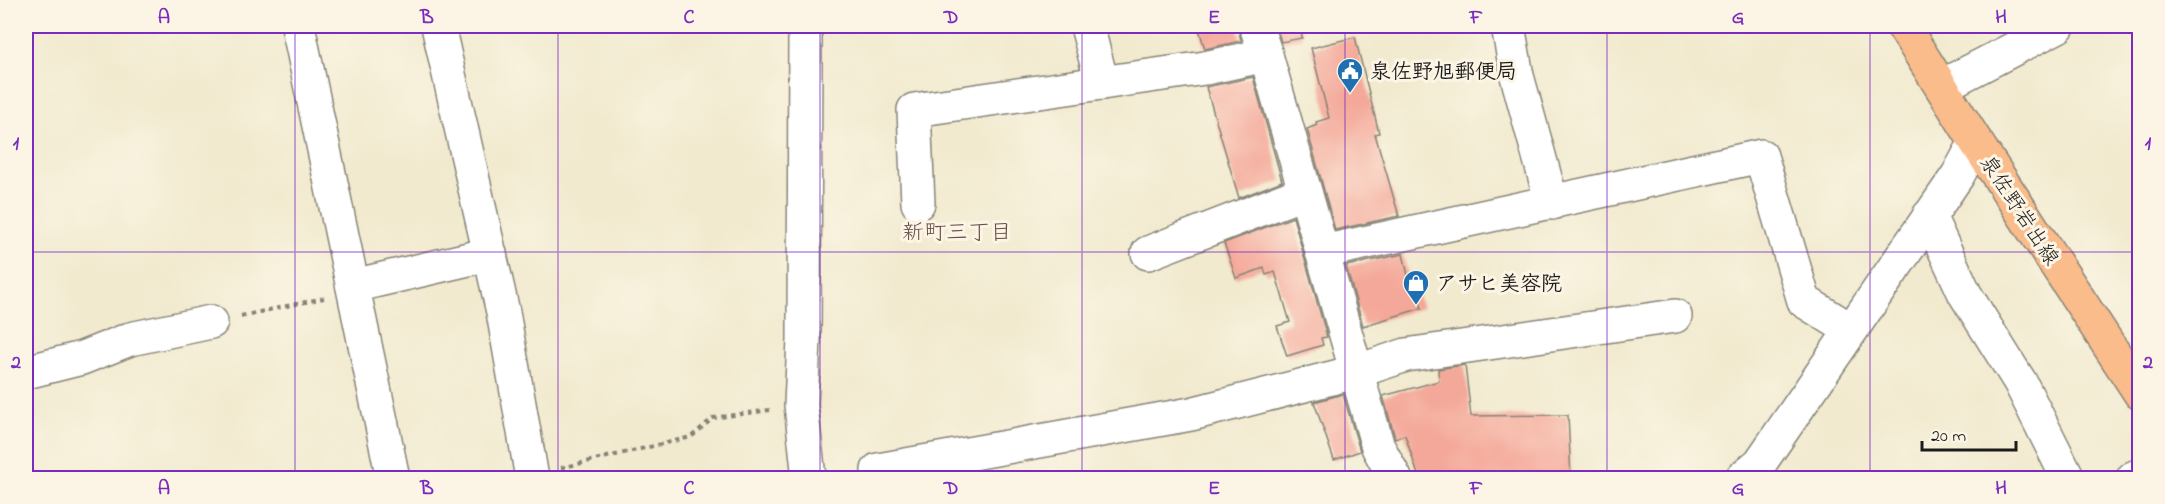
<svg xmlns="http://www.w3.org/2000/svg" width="2165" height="504" font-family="'Indie Flower','Klee One',sans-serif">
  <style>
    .building { fill: #f4a899 }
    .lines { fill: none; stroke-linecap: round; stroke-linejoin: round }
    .minor-casing { stroke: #868376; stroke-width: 36 }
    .major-casing { stroke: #868376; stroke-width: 36 }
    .path { stroke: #868376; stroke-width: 4; stroke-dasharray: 4.5 4.5; stroke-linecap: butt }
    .minor { stroke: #fff; stroke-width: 33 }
    .major { stroke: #f9bc8a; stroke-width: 33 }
    .grid { fill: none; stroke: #7b2cbf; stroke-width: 1.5; stroke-opacity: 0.55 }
    .labels { text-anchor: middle; stroke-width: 6; stroke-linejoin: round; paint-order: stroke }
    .poi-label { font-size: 21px; font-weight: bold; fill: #1c1c1c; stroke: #fcf5e5; text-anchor: start }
    .street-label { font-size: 21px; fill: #1c1c1c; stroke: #fcf5e5 }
    .neighbourhood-label { font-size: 22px; fill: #684d48; stroke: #fcf5e5 }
    .neatline { fill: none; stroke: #7b2cbf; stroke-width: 2 }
    .grid-label { font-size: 20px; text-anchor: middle; font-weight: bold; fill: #7b2cbf }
  </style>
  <rect width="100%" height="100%" fill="#fcf5e5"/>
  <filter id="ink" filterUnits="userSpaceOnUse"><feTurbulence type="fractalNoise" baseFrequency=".0167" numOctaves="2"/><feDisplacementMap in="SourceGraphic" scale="12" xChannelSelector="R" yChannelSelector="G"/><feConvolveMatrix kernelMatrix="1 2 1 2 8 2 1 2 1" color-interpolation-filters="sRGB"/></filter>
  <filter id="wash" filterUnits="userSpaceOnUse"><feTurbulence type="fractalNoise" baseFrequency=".008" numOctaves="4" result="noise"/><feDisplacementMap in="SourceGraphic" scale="24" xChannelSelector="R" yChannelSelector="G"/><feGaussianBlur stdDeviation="1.35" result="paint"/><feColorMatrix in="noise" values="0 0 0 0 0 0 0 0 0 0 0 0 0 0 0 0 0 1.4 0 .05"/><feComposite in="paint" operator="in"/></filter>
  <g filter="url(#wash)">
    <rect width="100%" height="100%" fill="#f1eacf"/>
    <g id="blocks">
      <g class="building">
        <path d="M 1198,26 L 1238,26 L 1241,41 L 1205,49 Z"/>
        <path d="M 1276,26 L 1301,26 L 1302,38 L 1281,42 Z"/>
        <path d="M 1355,37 L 1379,133 L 1375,134 L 1399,216 L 1335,230 L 1307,129 L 1317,125 L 1316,122 L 1329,118 L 1311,48 Z"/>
        <path d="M 1253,77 L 1282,181 L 1239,198 L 1206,87 Z"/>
        <path d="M 1293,217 L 1327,337 L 1321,338 L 1323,345 L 1287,356 L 1277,326 L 1290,322 L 1275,272 L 1266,275 L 1264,268 L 1236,278 L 1224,243 Z"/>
        <path d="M 1403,254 L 1410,284 L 1414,283 L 1422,308 L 1363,326 L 1346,266 Z"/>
        <path d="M 1465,365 L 1471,416 L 1568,415 L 1571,478 L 1419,478 L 1405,435 L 1395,438 L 1383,396 L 1439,381 L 1438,369 Z"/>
        <path d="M 1343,394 L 1360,451 L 1334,460 L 1314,402 Z"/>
      </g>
    </g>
  </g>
  <g filter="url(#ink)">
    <use href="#blocks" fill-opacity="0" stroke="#868376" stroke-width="1.5"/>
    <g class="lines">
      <g class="minor-casing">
        <g id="minor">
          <path d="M 298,26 L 393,478"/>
          <path d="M 438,26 L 503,312 L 532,478"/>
          <path d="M 805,26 L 804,340 L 801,405 L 809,478"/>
          <path d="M 1087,26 L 1102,83"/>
          <path d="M 1256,26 L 1266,55 L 1378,447 L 1395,478"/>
          <path d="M 1508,26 L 1517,76 L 1552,203"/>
          <path d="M 1942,86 L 2058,26"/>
          <path d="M 918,203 L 914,110 L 1205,68 L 1266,55"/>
          <path d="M 1929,216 L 1965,294 L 2020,382 L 2068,478"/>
          <path d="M 1322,252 L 1761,156 L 1804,301 L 1851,330"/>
          <path d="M 1148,253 L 1305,192"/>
          <path d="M 353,286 L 490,254"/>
          <path d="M 26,372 L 82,358 L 130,339 L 211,322"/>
          <path d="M 878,478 L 878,470 L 1191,414 L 1355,372 L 1406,355 L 1675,316"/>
          <path d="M 1742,478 L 1760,463 L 1958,175 L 1976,142"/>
          <path d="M 2133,478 L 2140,475"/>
        </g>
      </g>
      <g class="major-casing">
        <path id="major" d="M 1903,26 L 1976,142 L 2140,393"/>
      </g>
      <g class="path">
        <path d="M 241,316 L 324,298"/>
        <path d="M 561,468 L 691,437 L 713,418 L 770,410"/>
      </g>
      <use href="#minor" class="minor"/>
      <use href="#major" class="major"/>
    </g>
  </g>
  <path class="grid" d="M 295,26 L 295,478M 558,26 L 558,478M 820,26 L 820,478M 1082,26 L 1082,478M 1345,26 L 1345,478M 1607,26 L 1607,478M 1870,26 L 1870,478M 26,252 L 2140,252"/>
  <defs>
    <g id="civic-pin" transform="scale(1.35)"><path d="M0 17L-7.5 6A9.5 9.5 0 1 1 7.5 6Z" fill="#1f6fb2" stroke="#fcf5e5"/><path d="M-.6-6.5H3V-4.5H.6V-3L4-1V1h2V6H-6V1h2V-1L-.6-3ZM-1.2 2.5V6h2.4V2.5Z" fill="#fff"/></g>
    <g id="shop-pin" transform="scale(1.35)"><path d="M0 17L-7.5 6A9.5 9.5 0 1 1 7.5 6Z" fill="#1f6fb2" stroke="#fcf5e5"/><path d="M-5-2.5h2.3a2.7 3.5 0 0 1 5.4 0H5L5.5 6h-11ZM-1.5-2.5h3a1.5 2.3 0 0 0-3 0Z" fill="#fff"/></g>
  </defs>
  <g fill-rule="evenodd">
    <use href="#civic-pin" x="1350" y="71"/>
    <use href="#shop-pin" x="1416" y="283"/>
  </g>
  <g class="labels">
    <g class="poi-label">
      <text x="1370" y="78">泉佐野旭郵便局</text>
      <text x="1436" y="290">アサヒ美容院</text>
    </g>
    <g class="street-label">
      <text transform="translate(2020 210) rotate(57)" y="7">泉佐野岩出線</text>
    </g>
    <g class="neighbourhood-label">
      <text x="957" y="239">新町三丁目</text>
    </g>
  </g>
  <rect width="2165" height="504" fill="none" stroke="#fcf5e5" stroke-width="66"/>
  <path d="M1922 441v9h94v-9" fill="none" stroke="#1c1c1c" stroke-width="3"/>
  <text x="1931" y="441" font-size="18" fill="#1c1c1c" stroke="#fcf5e5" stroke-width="4.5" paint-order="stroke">20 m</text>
  <rect x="33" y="33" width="2099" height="438" class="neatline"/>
  <g class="grid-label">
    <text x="164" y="23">A</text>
    <text x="427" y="23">B</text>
    <text x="689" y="23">C</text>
    <text x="951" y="23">D</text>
    <text x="1214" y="23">E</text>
    <text x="1476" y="23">F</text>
    <text x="1738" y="23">G</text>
    <text x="2001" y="23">H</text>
    <text x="16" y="149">1</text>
    <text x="2148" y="149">1</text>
    <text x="16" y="368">2</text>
    <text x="2148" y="368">2</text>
    <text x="164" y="494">A</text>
    <text x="427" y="494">B</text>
    <text x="689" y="494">C</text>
    <text x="951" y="494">D</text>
    <text x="1214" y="494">E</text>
    <text x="1476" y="494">F</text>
    <text x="1738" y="494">G</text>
    <text x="2001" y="494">H</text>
  </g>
</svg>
